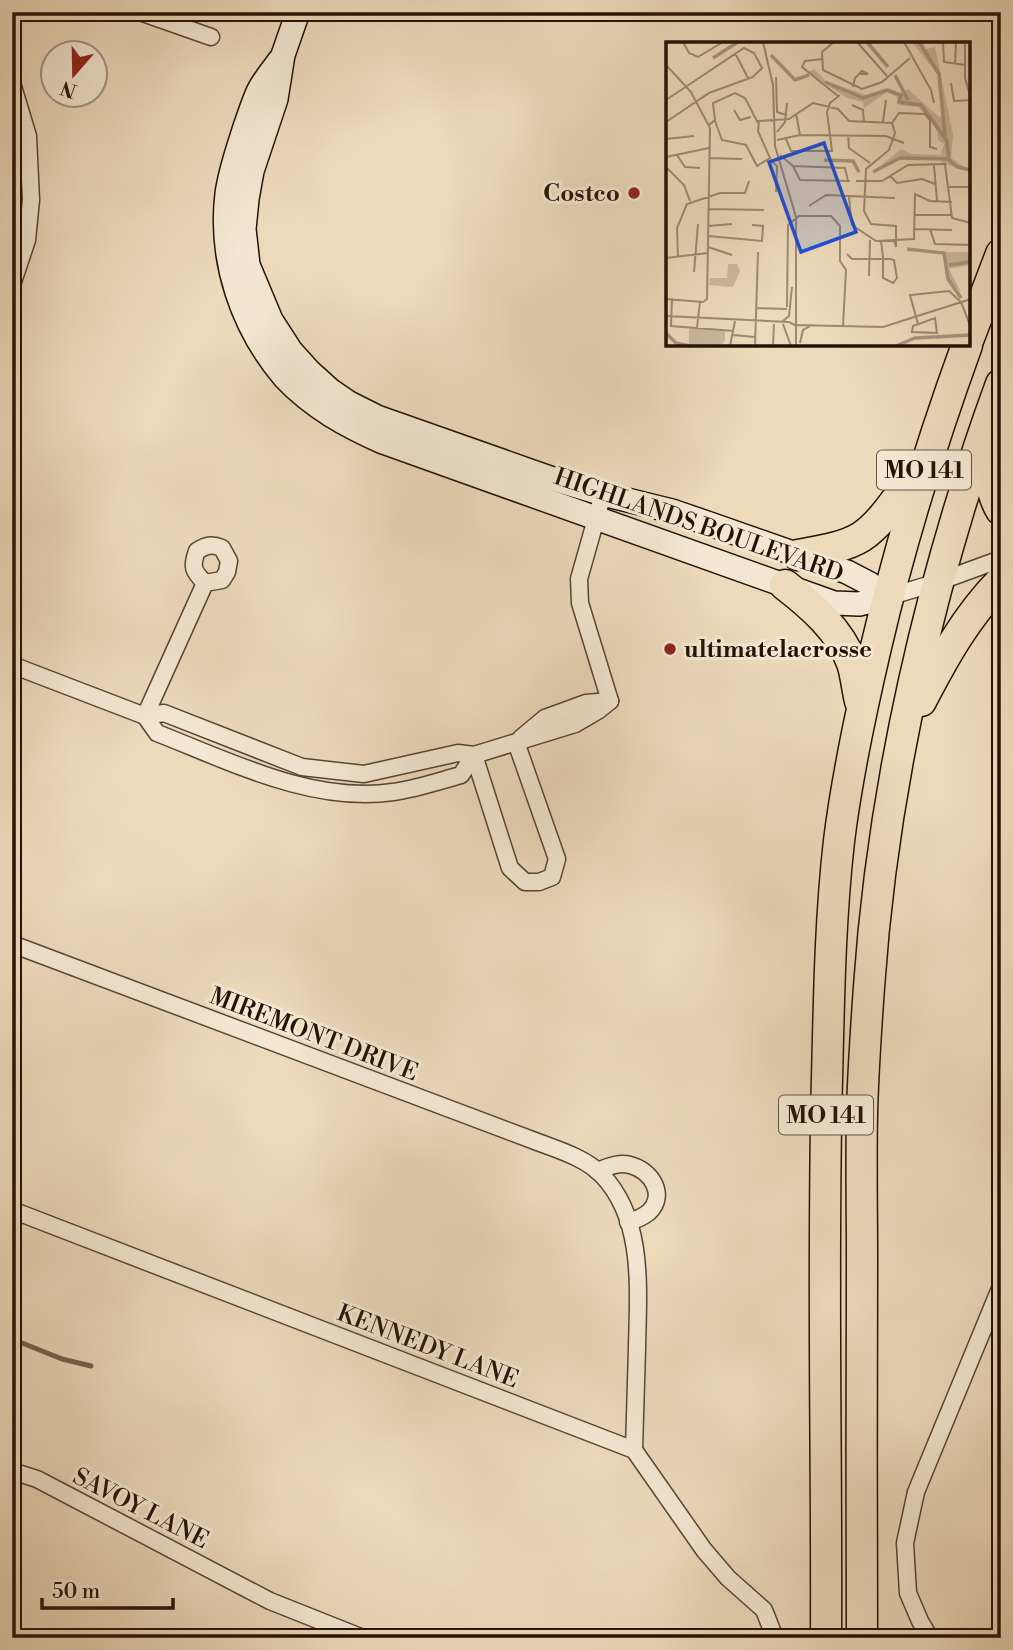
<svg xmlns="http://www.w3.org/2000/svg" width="1013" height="1650" font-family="'Libre Bodoni',serif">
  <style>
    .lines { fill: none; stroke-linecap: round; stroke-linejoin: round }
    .stream { stroke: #74614e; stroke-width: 5 }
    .street-casing { stroke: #574434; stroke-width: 19 }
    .secondary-casing { stroke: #251207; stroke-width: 26 }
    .highway-casing { stroke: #251207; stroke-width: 33 }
    .street { stroke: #f3e7d3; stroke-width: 16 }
    .secondary { stroke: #f3e7d3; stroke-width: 23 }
    .highway { stroke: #ecdabb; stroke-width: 30 }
    .poi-dot { fill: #8f2418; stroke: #f3e7d3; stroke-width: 2.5 }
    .labels { text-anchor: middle; stroke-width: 6; stroke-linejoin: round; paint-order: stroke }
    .shield { fill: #f3e7d3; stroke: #635244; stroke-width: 2 }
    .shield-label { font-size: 23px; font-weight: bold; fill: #251207 }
    .poi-label { font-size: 24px; font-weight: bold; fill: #251207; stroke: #f3e7d3; text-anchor: end }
    .street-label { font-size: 24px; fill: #251207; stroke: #f3e7d3 }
    .inset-river { fill: none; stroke: #a8967e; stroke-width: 3.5 }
    .inset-road { fill: none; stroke: #9c8a73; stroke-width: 2 }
    .view { fill: #1d4ed8; fill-opacity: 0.15; stroke: #1d4ed8; stroke-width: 3.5 }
    .inset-edge { fill: none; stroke: #251207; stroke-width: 3.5 }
  </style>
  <rect width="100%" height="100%" fill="#ecdabb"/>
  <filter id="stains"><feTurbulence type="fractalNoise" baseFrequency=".00286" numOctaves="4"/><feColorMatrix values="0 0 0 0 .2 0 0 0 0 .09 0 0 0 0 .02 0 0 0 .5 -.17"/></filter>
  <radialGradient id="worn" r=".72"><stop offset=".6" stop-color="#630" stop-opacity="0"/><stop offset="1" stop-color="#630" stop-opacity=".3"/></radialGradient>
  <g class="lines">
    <path class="stream" d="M 12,1339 L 62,1359 L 91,1366"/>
    <g class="street-casing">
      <g id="street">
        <path d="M 140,12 L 211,37"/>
        <path d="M 12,19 L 15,12"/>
        <path d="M 12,83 L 28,136 L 31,200 L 27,240 L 12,285"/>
        <path d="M 603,494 L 579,579 L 580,603 L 610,701"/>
        <path d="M 888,597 L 938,582 L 1001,559"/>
        <path d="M 12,665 L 145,716 L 164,713 L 302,767 L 364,774 L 458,753 L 474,755 L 575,724 L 599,710 L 610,701"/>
        <path d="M 145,716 L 157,733 C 229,761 313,804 393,792 C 416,789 439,781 461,775 L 474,755"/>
        <path d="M 145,716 L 205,583 L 222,580 L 227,572 L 229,561 L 222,548 C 212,544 206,545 197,551 C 191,567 193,571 205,583"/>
        <path d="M 521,738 L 545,718 L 586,703 L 610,701"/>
        <path d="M 474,755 L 510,868 L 525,882 L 539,882 L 552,877 L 557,859 L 516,742"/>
        <path d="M 12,944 L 535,1141 C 558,1150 584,1157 602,1175 C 645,1220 638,1290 637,1348 C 636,1382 635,1416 634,1450"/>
        <path d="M 597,1171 C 608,1167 619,1162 630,1165 C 651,1170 667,1195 649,1212 C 643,1217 636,1220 628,1222"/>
        <path d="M 12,1210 L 634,1450 L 704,1550 L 728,1578 L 764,1610 L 775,1638"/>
        <path d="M 12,1471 L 37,1479 L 270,1601 L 363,1638"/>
        <path d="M 930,1638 L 920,1621 L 908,1593 L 905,1543 L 916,1492 L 1001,1286"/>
      </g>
    </g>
    <g class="secondary-casing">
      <g id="secondary">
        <path d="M 298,12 L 283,55 L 276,99 L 252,171 L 247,199 L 244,229 L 248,265 L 271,320 L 291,351 L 309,371 L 330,390 L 349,403 L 377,417 L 550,478 L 603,494 L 672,511 L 704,522 L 847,572 L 870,584 L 888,597"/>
        <path d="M 279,61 C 272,71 263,81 258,92 C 253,103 249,116 245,127 C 238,149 230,171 227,194 C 219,260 242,328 285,378 C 312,407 347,426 383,442 L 834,603 L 859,604 L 888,597"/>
      </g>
    </g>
    <g class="highway-casing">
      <g id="highway">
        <path d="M 969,338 L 1001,254"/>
        <path d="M 989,439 C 990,463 988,489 1001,510"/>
        <path d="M 798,555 C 818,551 843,548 861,537 C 883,523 901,492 917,471"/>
        <path d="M 785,585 C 811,605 840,630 852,663 C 856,675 857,689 860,701"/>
        <path d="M 921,701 C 944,657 966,617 1001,581"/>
        <path d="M 826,1638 C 827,1451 822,1264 827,1078 C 829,999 830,920 839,841 C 847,776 861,711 876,647 C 900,544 931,444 967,345"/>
        <path d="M 862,1638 C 862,1512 861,1387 862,1261 C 862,1212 861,1163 862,1114 C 863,1072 866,1029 869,987 C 883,784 931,575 1001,384"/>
      </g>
    </g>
    <use href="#street" class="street"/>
    <use href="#secondary" class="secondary"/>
    <use href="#highway" class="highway"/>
  </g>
  <g class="poi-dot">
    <circle cx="634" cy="193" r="7"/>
    <circle cx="670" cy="649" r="7"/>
  </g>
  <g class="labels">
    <g class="shield">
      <rect x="877" y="450.5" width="94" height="39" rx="5"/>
      <rect x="779" y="1095.5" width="94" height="39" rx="5"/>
    </g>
    <g class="shield-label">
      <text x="924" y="478">MO 141</text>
      <text x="826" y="1123">MO 141</text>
    </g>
    <g class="poi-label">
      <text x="620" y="201">Costco</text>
      <text x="684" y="657" text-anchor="start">ultimatelacrosse</text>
    </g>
    <g class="street-label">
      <text transform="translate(699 525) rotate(19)" y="8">HIGHLANDS BOULEVARD</text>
      <text transform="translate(314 1034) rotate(21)" y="8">MIREMONT DRIVE</text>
      <text transform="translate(428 1346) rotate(21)" y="8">KENNEDY LANE</text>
      <text transform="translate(141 1508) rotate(27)" y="8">SAVOY LANE</text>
    </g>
  </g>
  <g transform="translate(666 42)">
    <rect width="304" height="304" fill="#ecdabb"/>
    <path d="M 62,222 L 71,222 L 74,229 L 67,245 L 43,243 L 44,236 L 61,236 ZM 23,286 L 59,289 L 59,298 L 55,304 L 23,303 Z" fill="#cab89c"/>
    <path d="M 246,0 L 257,0 L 259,7 L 269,5 L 287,93 L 285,116 L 304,129 L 276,121 L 275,117 L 255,116 L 233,117 L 206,131 L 235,107 L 245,112 L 275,113 L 278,102 L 272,98 L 270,82 L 252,65 L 233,63 L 231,55 L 221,50 L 198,66 L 197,60 L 181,56 L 142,30 L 148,27 L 160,39 L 200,53 L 222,46 L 232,52 L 242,47 L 273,75 L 278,72 L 272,33 ZM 279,210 L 304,210 L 304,223 L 283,227 L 295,250 L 280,237 Z" fill="#cab89c"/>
    <path class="inset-river" d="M 201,0 L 222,25M 253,0 L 273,32 L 279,94M 105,13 L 129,38 L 143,33M 47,16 L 72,0M 229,33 L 242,58M 159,40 L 197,56 L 221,48 L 235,53 L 233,60 L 255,63 L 281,99 L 283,118 L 291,125 L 305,128M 158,118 L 187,119 L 193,130M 207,130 L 234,116 L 282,117M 241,207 L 278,211 L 282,237 L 295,256M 283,223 L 305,220M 0,291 L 10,301 L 24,304M 230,304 L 249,296 L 305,293"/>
    <path class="inset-road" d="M 17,0 L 23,11 L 32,15 L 57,0M 97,0 L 107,43 L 109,104 L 130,175 L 130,304M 168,0 L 156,10 L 157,28 L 196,47 L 216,40 L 244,16M 191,0 L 221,34M 238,0 L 265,48 L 268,61M 277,0 L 278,20 L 299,23M 299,0 L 299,36 L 305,57M 69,11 L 82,36M 156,17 L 139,19 L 136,25 L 172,54M 289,22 L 290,0M 0,23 L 25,50 L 44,86 L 41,257 L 37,260M 110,35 L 111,70 L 120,73M 285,41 L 288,59 L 305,58M 187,45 L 189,36 L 196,29 L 202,32 L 194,32M 0,58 L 78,6 L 88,11 L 96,26 L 87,35 L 43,51 L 0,80M 186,63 L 197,68 L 198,80M 68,68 L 74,78 L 85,75M 130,71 L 134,93M 49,79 L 56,98 L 80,103 L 91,124 L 104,116 L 92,89 L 93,79 L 123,77 L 147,61 L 172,67 L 183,79 L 226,81 L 233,71 L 259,72 L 264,78 L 264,105 L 271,107M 217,80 L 220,58M 226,81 L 229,91 L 223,108 L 200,127 L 198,169 L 205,182 L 230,184 L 230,205 L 228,198M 43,83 L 49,78 L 47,61 L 69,51 L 79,56 L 92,81M 111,90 L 119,80 L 121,61M 182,93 L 183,106 L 204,121M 0,97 L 28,94M 120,97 L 125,109 L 166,109 L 161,70 L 164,61 L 174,53M 111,98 L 134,93 L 220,94 L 238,101M 11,113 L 19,125 L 34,126M 114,113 L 127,124 L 179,126 L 182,139M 0,115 L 43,106M 43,116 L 76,117M 104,118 L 111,124 L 110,150M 268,123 L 271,159M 127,124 L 134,138 L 184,139M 0,125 L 18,143 L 24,159M 224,134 L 231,141 L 256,137 L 269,142M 190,139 L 216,139 L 242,123 L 279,122 L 286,176 L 305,181M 283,145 L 305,145M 183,155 L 186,183 L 210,199 L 248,197 L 249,152 L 264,159 L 286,160M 143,164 L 160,153 L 229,156M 43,167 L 98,168M 248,173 L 285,173M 42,184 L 66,182M 248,187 L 286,188M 264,187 L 269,202 L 305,203M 42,194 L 96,199 L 97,184 L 86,183M 42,205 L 66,213M 181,212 L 186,217 L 224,217 L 228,218 L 231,236 L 227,241 L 217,236 L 217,215 L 215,199M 12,215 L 11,186 L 21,162 L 54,151 L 79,151 L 83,139M 0,216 L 42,211M 28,230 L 32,182M 203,234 L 204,198M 6,256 L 5,284 L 68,289M 0,257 L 37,260M 121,265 L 122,183 L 133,174 L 165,174 L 174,184 L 174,219 L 180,228 L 177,284M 90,266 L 121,267M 0,274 L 123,280 L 131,284M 269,276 L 271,291 L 246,290 L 247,284 ZM 117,279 L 123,274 L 126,245M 117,282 L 125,304M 252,282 L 244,253 L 283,249 L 295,260 L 305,286M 129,283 L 217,285 L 305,257M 31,286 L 34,259M 67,293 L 89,295M 134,301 L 137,288 L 146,283M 64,304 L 69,279M 89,304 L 92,210M 107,304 L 108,282"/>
    <path class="view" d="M 158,101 L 190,190 L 135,210 L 103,120 Z"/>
    <rect width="304" height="304" class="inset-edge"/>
  </g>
  <rect width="1013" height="1650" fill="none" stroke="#ecdabb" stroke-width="42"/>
  <rect x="14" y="14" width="985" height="1622" fill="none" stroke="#251207" stroke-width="3.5"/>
  <rect x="21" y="21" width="971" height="1608" fill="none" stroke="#251207" stroke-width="2"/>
  <g transform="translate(74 74) rotate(200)"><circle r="33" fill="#f3e7d3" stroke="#a19281" stroke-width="2"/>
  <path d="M0-5L12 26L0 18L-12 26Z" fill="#8f2418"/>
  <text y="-10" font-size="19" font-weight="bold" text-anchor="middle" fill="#251207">N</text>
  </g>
  <path d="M42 1598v10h131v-10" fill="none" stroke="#251207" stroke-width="3.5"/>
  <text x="52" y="1598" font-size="21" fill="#251207" stroke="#f3e7d3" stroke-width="5" paint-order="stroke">50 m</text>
  <rect width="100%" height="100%" filter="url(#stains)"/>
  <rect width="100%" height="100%" fill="url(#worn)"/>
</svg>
